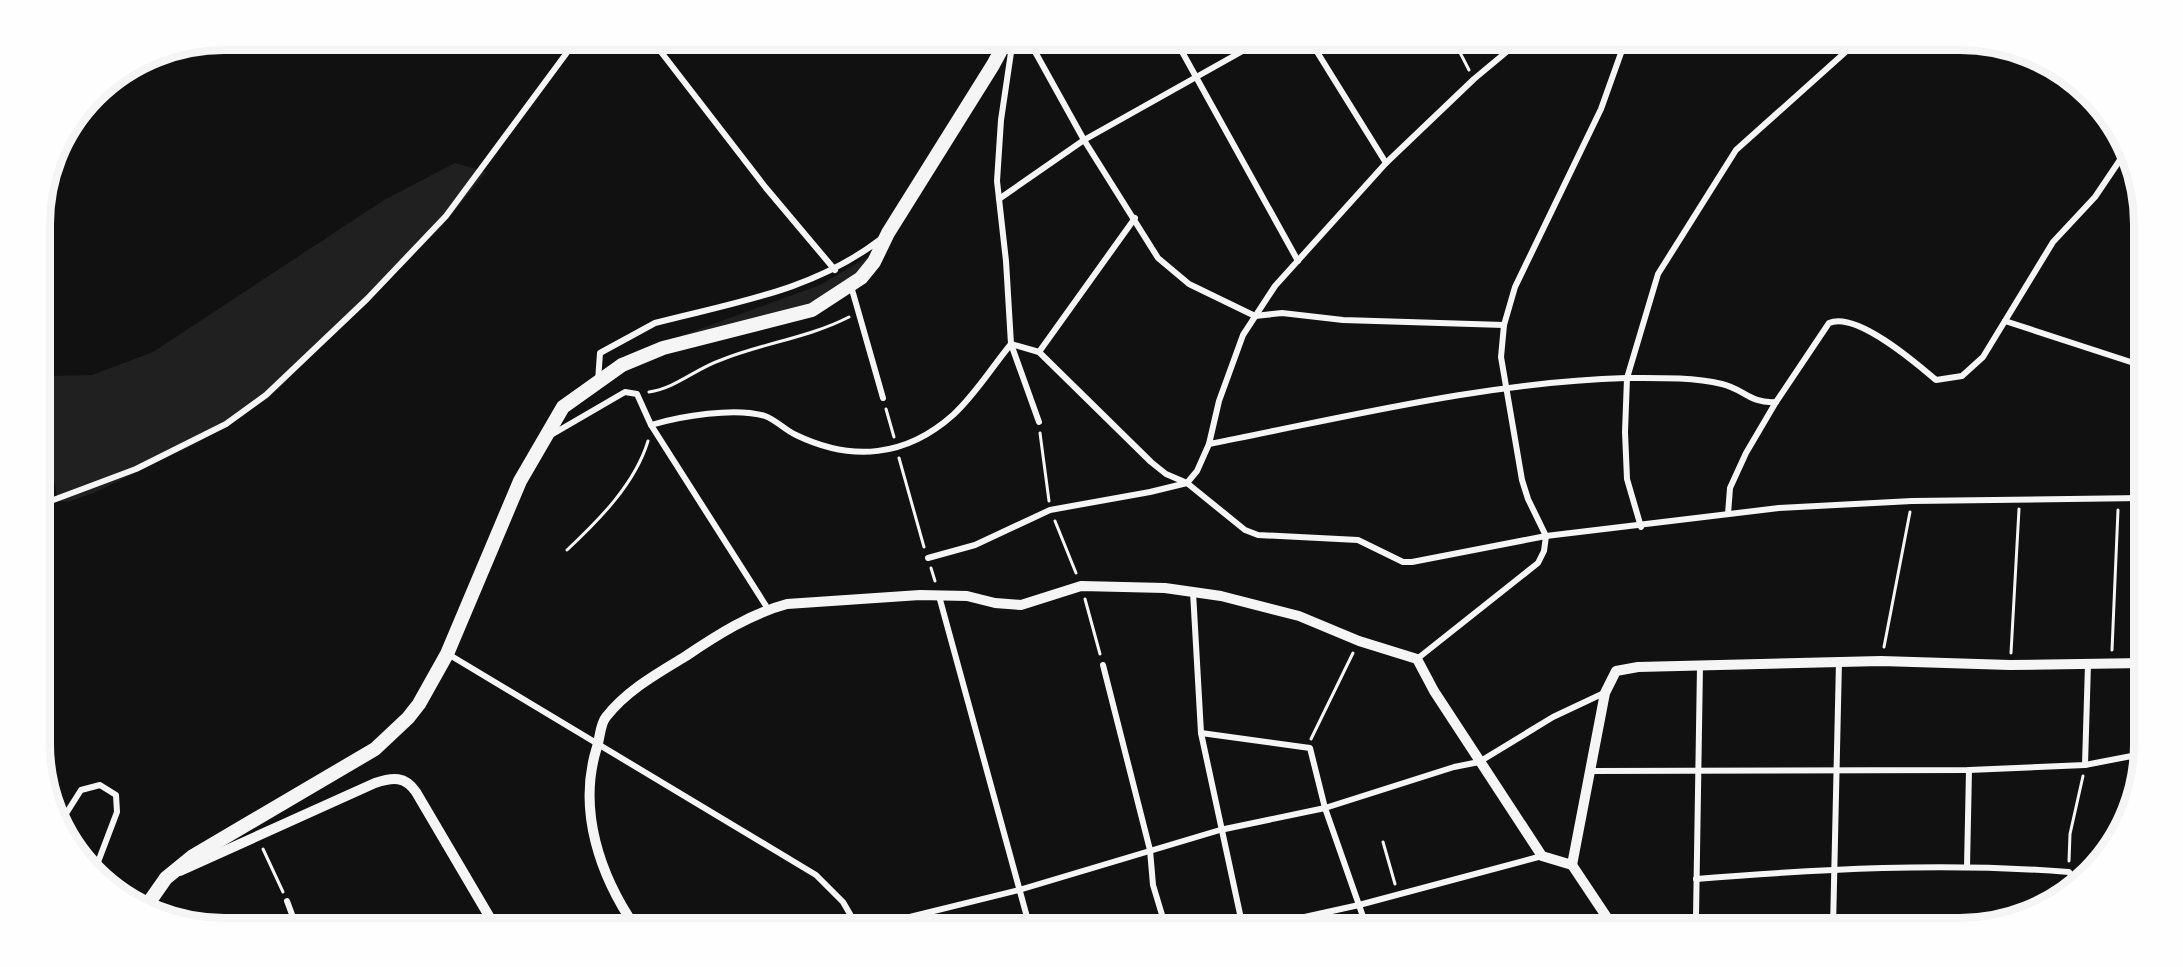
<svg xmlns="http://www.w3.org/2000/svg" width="2183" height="967" font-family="Quicksand,sans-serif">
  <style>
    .green { fill: #202020 }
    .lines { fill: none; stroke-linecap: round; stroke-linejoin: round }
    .path { stroke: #f5f5f5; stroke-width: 3 }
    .minor { stroke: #f5f5f5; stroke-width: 6 }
    .tertiary { stroke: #f5f5f5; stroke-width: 10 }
    .trunk { stroke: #f5f5f5; stroke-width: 14 }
    .rim { fill: none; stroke: #f5f5f5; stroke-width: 8 }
  </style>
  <rect width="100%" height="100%" fill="#111"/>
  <g class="green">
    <path d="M 455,163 L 486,172 L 443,225 L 270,397 L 197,443 L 96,492 L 68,502 L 58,501 L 48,449 L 52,376 L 92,375 L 153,352 L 384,200 Z"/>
    <path d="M 878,251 L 858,277 L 829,297 L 649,354 L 683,335 L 820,285 Z"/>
  </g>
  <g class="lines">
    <g class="path">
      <path d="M 1453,39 L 1469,70"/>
      <path d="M 649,392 C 676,388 695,369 721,360 C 763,343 808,338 849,317"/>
      <path d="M 886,409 L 894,437"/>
      <path d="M 1040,433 L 1049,501"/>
      <path d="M 899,458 L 924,547"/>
      <path d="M 1055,521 L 1076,573"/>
      <path d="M 567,550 C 599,520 635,484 648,441"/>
      <path d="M 931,568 L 935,581"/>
      <path d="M 1085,599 L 1100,654"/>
      <path d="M 1884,647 L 1910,512"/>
      <path d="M 2112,650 L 2118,510"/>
      <path d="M 2011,653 L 2019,509"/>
      <path d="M 1311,739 L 1353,653"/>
      <path d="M 1383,842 L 1395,884"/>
      <path d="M 263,849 L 283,892"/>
      <path d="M 2069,861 L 2070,834 L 2083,776"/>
    </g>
    <g class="minor">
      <path d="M 651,39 L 766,188 L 835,270"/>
      <path d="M 1013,39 L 1001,120 L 997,181 L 1006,261 L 1011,344 L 1039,422"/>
      <path d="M 1028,39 L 1084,140 L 1158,258 L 1189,284 L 1255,316 L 1282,313 L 1343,320 L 1504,325"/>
      <path d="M 1175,39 L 1298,261"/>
      <path d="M 1309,39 L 1386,163"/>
      <path d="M 994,53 L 995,39"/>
      <path d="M 999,199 L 1084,140 L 1264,39"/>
      <path d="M 851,286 L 883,398"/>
      <path d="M 2005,321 L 2143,366"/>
      <path d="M 1039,352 L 1135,218"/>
      <path d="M 598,381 L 600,353 L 655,323 C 736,302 813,291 881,239"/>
      <path d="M 651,425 C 681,416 735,407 765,416 C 776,420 785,430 796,435 C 852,462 906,457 953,415 C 975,395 992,367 1011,344 L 1039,352 L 1151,462 L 1166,474 L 1187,483 L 1245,530 L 1258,535 L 1358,540 L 1403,562 L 1412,562 L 1546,536 L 1779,508 L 1912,501 L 2143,498"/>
      <path d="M 551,435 L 625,392 L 637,394 L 651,425 L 768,609"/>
      <path d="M 1209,444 C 1347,417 1486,382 1626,378 C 1656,378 1692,377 1722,384 C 1744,389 1750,404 1776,402"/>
      <path d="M 40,505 L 136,469 L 226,424 L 266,395 L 367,299 L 446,216 L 577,39"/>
      <path d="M 1728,514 L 1730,488 L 1746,453 L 1776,402 L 1829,323 C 1856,311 1915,362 1936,380 L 1962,376 L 1983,357 L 2053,242 L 2095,197 L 2124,154"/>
      <path d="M 1641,527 L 1627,479 L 1625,432 L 1627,378 L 1658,274 L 1736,150 L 1860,39"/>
      <path d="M 1546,536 L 1528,499 L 1522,480 L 1501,357 L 1504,325 L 1515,287 L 1601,109 L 1626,39"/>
      <path d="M 928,558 L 975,545 L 1050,510 L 1150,492 L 1187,483 L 1197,471 L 1209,444 L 1219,401 L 1243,335 L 1275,286 L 1386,163 L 1474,79 L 1522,39"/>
      <path d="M 1193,592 L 1201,733 L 1243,928"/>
      <path d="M 939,596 L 1030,928"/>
      <path d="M 448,654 L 816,875 L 843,902 L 858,928"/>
      <path d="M 1417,659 L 1538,563 L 1544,551 L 1546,536"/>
      <path d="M 1103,665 L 1150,850 L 1153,885 L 1166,928"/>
      <path d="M 1201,733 L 1310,748 L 1325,808 L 1367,928"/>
      <path d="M 2085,765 L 2088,664"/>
      <path d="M 1592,771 L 1969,770 L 2085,765 L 2142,754"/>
      <path d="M 62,820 L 81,790 L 100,785 L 116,795 L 117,812 L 95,870"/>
      <path d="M 1967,867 L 1969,770"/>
      <path d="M 1696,879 C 1821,869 1944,862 2069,872 L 2076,884"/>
      <path d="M 287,901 L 297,928"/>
      <path d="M 1696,917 L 1700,666"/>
      <path d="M 865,928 L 1019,890 L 1220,830 L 1325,808 L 1454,767 L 1479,762 L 1553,717 L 1604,693"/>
      <path d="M 1255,928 L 1359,905 L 1542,856"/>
      <path d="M 1833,928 L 1839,661"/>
    </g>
    <g class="tertiary">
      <path d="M 1572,865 L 1605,693 L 1616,671 L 1638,667 L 1881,661 L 2010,665 L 2144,663"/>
      <path d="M 180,871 L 375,783 C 393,777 405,776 416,792 L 496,928"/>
      <path d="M 636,928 C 600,876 577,810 597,747 C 600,738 600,724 606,717 C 627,690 658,673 686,656 C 717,635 750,614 787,604 L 920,595 L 967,596 L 995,603 L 1021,605 L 1081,586 L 1165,588 L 1221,596 L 1299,616 L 1359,641 L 1417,659 L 1434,691 L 1542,856 L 1572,865 L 1614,928"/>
    </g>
    <path class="trunk" d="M 145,908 L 166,878 L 193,856 L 375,749 L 408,718 L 419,704 L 447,654 L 520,481 L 563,407 L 622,365 L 663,348 L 812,310 L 861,278 L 874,262 L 888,233 L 993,65 L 1007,39"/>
  </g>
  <path d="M0 0H2183V967H0ZM224 50H1960A174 174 0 0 1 2134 224V744A174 174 0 0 1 1960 918H224A174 174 0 0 1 50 744V224A174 174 0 0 1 224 50Z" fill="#fefefe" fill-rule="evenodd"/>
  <path class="rim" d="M224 50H1960A174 174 0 0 1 2134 224V744A174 174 0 0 1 1960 918H224A174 174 0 0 1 50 744V224A174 174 0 0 1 224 50Z"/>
</svg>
